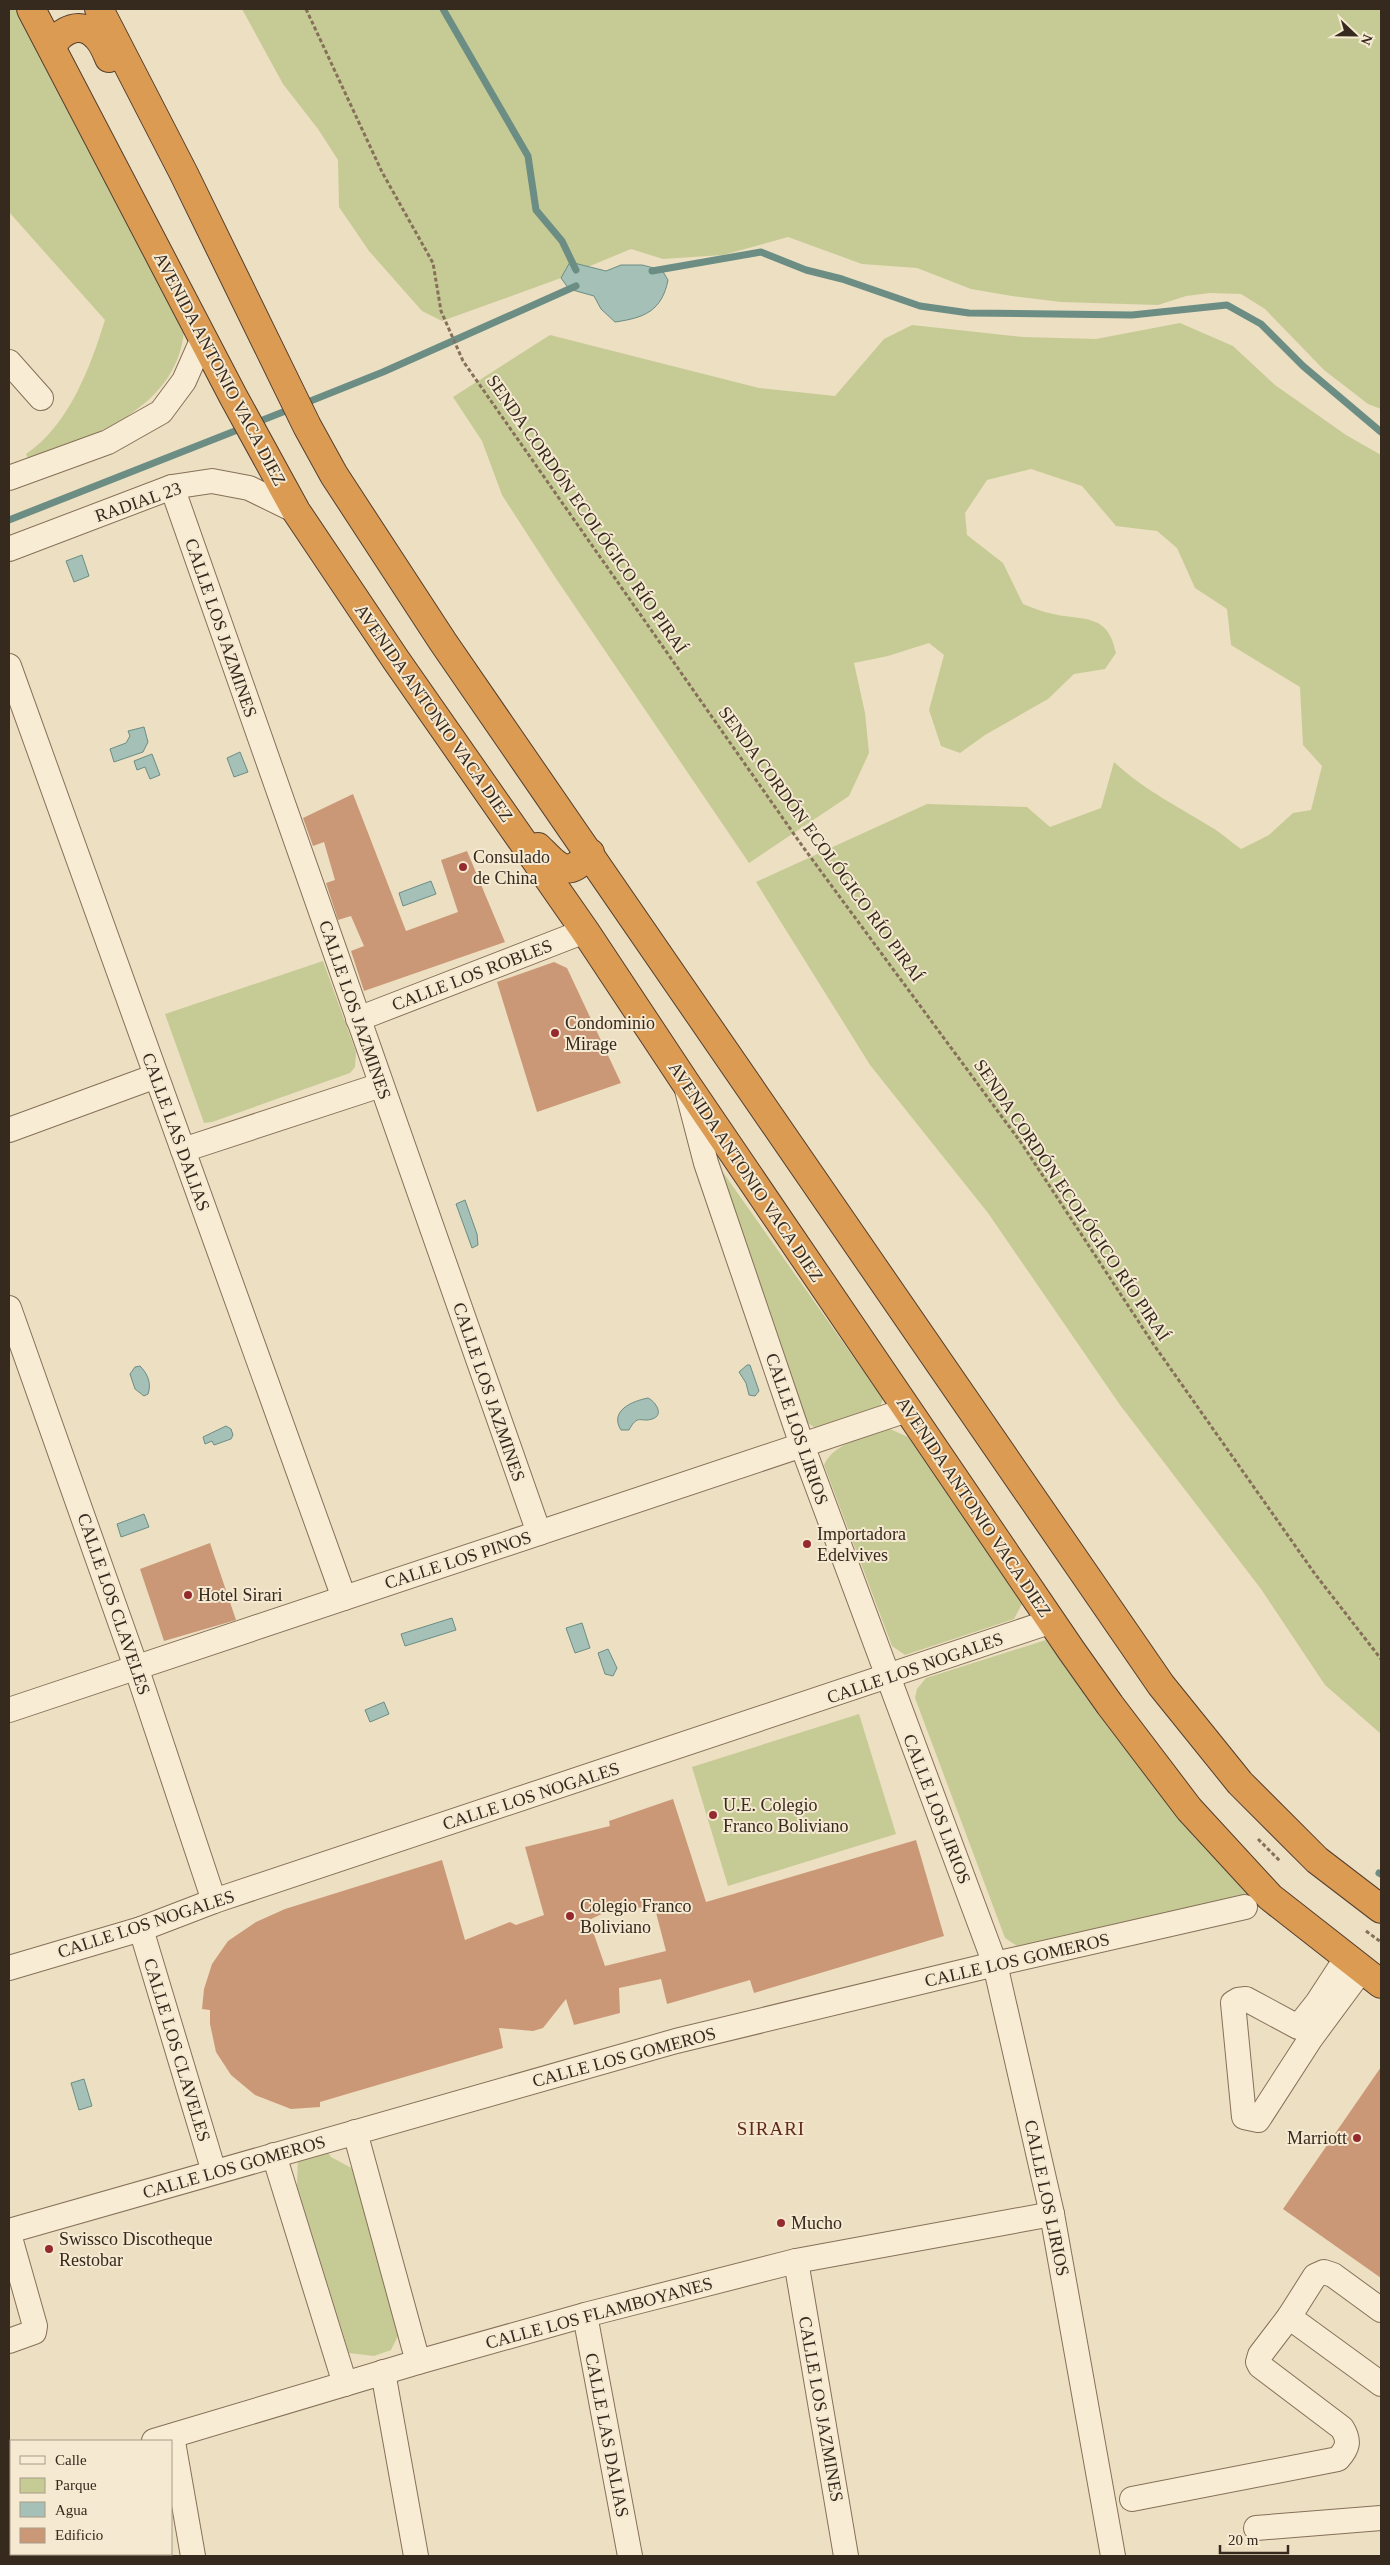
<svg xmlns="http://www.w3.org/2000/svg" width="1390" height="2565" font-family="'Times New Roman',serif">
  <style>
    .green { fill: #c6cb95 }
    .water { fill: #a4c0b7; stroke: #6b8d84 }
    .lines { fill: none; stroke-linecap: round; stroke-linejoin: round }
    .stream { stroke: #6b8d84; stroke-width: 7 }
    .building { fill: #cb9877; fill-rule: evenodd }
    .minor-casing { stroke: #867059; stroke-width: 26 }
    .highway-casing { stroke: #543e2d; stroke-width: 30 }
    .path { stroke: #867059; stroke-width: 3; stroke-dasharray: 4 2.5; stroke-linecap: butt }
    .minor { stroke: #f8ecd4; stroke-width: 24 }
    .highway { stroke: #dc9b52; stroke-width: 28 }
    .poi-dot { fill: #952a2e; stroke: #f5e9d1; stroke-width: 2 }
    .labels { text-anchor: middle; stroke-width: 4; stroke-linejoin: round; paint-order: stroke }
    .street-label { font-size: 18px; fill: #36291d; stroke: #f5e9d1 }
    .poi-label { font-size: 18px; fill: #36291d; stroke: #f5e9d1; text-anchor: start }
    .neighbourhood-label { font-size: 19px; letter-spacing: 1px; fill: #62291d; stroke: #f5e9d1 }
  </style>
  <rect width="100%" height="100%" fill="#eddfc1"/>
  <g class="green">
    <path d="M 9,9 L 17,9 L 184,332 C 175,411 91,436 29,460 L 26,454 C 69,425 90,368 105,320 L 9,212 Z"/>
    <path d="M 242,9 L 1381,9 L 1381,409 L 1368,404 L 1324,370 L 1265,309 L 1241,294 L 1210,293 L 1186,296 L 1158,305 L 1061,302 L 1012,296 L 971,289 L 917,268 L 862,264 L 788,237 L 723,255 L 663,259 L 631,249 L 561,278 L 442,321 L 422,311 L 369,251 L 339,207 L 338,160 L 318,129 L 283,84 Z"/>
    <path d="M 1180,323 L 1233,346 L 1275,385 L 1346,435 L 1381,455 L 1381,1734 L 1325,1685 L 1261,1589 L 1120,1405 L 988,1213 L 870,1065 L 756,882 L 927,804 L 1027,807 L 1050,827 L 1101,808 L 1114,762 C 1145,791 1181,808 1216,830 C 1225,836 1232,843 1241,849 L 1269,835 L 1293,813 L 1311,810 L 1322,766 L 1303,745 L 1300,687 L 1231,645 L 1227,609 L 1195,588 L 1177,548 L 1157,531 L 1116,526 L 1082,486 L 1031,469 L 987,480 L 965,513 L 967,535 L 1003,563 L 1023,604 C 1033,608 1043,612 1053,614 C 1085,621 1108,613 1116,653 L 1105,669 L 1074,674 L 1048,699 L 985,735 L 960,753 L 941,746 L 929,710 L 944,655 L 929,643 L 888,656 L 854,663 L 865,713 L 869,753 L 849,796 L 749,863 L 555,577 L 502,495 L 482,441 L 453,397 L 550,335 L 759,388 L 835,396 L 884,339 L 912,325 L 1023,337 L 1096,339 Z"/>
    <path d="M 323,961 L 356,1052 L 355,1067 L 350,1073 L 212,1122 L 204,1123 L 165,1014 Z"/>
    <path d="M 710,1154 L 883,1399 L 880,1407 L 820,1431 L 806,1422 Z"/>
    <path d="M 890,1429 L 908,1437 L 1022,1604 L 1014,1619 L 905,1655 L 892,1646 L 824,1465 C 834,1442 868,1437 890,1429 Z"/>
    <path d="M 1046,1640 C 1108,1729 1173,1815 1247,1894 L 1017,1946 L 1005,1938 L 915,1698 L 917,1689 L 926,1678 Z"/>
    <path d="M 859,1714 L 896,1834 L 728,1886 L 692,1767 Z"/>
    <path d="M 325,2148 L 331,2157 L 355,2170 L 399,2334 L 391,2350 L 374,2356 L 349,2353 L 297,2186 L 298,2157 Z"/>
  </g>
  <g class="water">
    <path d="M 570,262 L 606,271 L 621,265 L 642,265 L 662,270 L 668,280 C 662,311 644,318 615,322 L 601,309 L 594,296 L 569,289 L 561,278 Z"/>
    <path d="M 82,555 L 89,576 L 74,582 L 66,561 Z"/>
    <path d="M 144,727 L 148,742 L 143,752 L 114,762 L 110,749 L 126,743 L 130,736 L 128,731 Z"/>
    <path d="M 240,752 L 248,772 L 234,777 L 227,758 Z"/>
    <path d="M 152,754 L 160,775 L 150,779 L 145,767 L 137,770 L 134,761 Z"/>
    <path d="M 431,881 L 436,894 L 403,906 L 399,893 Z"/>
    <path d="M 465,1200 L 477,1234 L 478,1245 L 472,1248 L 456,1204 Z"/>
    <path d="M 747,1365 L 750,1365 L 759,1391 L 755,1396 L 749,1395 L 746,1383 L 739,1372 Z"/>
    <path d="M 140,1366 C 147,1373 152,1383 148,1394 L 144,1396 L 135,1389 L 130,1374 L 135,1367 Z"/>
    <path d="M 648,1398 C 655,1401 665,1415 652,1419 C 641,1423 638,1413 629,1430 L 621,1430 C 609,1411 632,1401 648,1398 Z"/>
    <path d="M 226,1426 L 231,1429 L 233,1435 L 231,1439 L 214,1445 L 212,1441 L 205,1444 L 203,1437 Z"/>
    <path d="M 144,1514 L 149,1527 L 121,1537 L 117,1524 Z"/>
    <path d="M 452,1618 L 456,1630 L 405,1646 L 401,1634 Z"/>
    <path d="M 582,1623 L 590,1648 L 575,1653 L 566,1628 Z"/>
    <path d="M 608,1649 L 617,1668 L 613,1676 L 605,1674 L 598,1653 Z"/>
    <path d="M 384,1702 L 389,1714 L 370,1722 L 365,1710 Z"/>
    <path d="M 84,2079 L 92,2106 L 79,2110 L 71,2083 Z"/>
  </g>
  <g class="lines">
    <g class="stream">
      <path d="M 443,9 L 528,156 L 536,210 L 562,241 L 576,270"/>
      <path d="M 652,271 L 761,252 L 806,270 L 842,279 L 920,306 L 969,313 L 1132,315 L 1227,305 L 1261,324 L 1303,366 L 1381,432"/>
      <path d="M 303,404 L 383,372 L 576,286"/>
      <path d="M 255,423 L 293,408"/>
      <path d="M 9,520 L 245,427"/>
      <path d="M 1379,1873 L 1381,1874"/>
    </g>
  </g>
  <g class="building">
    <path d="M 353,794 L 406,931 L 458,912 L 441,860 L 467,851 L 505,942 L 364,991 L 351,951 L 364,946 L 351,916 L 338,920 L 326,883 L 335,880 L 324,842 L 313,846 L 303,818 Z"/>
    <path d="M 554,962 L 567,968 L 621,1083 L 537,1112 L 497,982 Z"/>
    <path d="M 210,1543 L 236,1620 L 164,1641 L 140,1569 Z"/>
    <path d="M 673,1799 L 706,1902 L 916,1840 L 944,1936 L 754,1993 L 750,1980 L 667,2004 L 661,1979 L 619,1988 L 620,2013 L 574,2025 L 566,1999 L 543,2028 L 533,2031 L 499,2028 L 503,2048 L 320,2102 L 320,2107 L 291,2109 L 255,2095 L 231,2075 L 216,2052 L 210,2024 L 210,2010 L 202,2009 L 204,1989 L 212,1964 L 228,1941 L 256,1922 L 285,1909 L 442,1860 L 465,1940 L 510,1922 L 516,1925 L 544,1915 L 525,1847 L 610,1826 L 609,1821 ZM 629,1901 L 632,1909 L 654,1905 L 666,1951 L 605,1966 L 589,1920 Z"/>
    <path d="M 1381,2067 L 1381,2278 L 1283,2209 Z"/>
  </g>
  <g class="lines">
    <g class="minor-casing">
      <g id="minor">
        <path d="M 9,362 L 41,398"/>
        <path d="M 9,478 L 108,442 L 161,412 L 184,381 L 203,338"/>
        <path d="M 172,487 L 539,1533"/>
        <path d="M 9,549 L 172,487 L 212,481 L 249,488 L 296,511"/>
        <path d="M 9,666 L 344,1598"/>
        <path d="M 358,1019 L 585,931"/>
        <path d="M 687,1090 L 706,1163 L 802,1445 L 995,1964 L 1052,2214 L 1113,2556"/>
        <path d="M 9,1130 L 156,1076"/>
        <path d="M 183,1150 L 381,1085"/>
        <path d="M 9,1308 L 136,1667 L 214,1901"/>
        <path d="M 9,1710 L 907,1410"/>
        <path d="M 141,1929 L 214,2172"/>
        <path d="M 1347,1957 L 1317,2003 L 1298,2027 L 1246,1999 L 1238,2000 L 1233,2003 L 1244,2117 L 1258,2120 L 1311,2038 L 1362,1969"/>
        <path d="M 9,1968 L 141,1929 L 214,1901 L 1052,1621"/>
        <path d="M 355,2132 L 418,2362"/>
        <path d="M 274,2155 L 345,2384"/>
        <path d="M 9,2231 L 676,2041 L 995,1964 L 1245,1907"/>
        <path d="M 9,2234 L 35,2326 L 34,2332 L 9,2341"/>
        <path d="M 796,2261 L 846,2556"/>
        <path d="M 1381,2310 L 1333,2275 L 1324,2272 L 1315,2276 L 1289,2317 L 1381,2384"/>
        <path d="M 585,2315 L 630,2556"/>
        <path d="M 383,2372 L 416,2556"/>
        <path d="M 172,2436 L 193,2556"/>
        <path d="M 154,2441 L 418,2362 L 585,2315 L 796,2261 L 1052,2214"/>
        <path d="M 9,2481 L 11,2480"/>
        <path d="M 1132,2499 L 1338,2459 C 1348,2448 1350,2441 1342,2428 L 1260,2366 L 1258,2362 L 1260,2355 L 1289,2317"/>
        <path d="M 1256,2528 L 1381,2518"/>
      </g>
    </g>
    <g class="highway-casing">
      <g id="highway">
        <path d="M 31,9 L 233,396 L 296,511 L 396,660 L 585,931 L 685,1082 L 1071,1650 L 1110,1705 L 1189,1809 L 1270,1897 L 1381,1984"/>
        <path d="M 99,9 L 184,174 L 307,426 L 334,475 L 443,642 L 1161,1685 L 1240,1783 L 1317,1860 L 1381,1909"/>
        <path d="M 52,47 C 61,29 82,20 97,37 C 103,43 106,51 109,58"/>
        <path d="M 538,847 C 559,868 567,880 590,853"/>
      </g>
    </g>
    <g class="path">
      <path d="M 306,9 L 382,172 L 433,263 L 441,311 L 463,361 L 803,847 L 1022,1144 L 1154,1345 L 1315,1574 L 1381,1659"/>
      <path d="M 1258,1839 L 1280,1861"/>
      <path d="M 1366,1931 L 1381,1942"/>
    </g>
    <use href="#minor" class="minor"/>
    <use href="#highway" class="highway"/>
  </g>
  <g class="poi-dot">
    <circle cx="463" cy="867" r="5"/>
    <circle cx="555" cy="1033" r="5"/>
    <circle cx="807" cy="1544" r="5"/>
    <circle cx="188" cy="1595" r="5"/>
    <circle cx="713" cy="1815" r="5"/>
    <circle cx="570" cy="1916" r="5"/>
    <circle cx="1357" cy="2138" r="5"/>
    <circle cx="781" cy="2223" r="5"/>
    <circle cx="49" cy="2249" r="5"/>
  </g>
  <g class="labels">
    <g class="street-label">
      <text transform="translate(220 369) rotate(62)" y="6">AVENIDA ANTONIO VACA DIEZ</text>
      <text transform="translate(138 502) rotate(-19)" y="6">RADIAL 23</text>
      <text transform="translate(587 514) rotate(55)" y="6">SENDA CORDÓN ECOLÓGICO RÍO PIRAÍ</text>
      <text transform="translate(221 628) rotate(71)" y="6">CALLE LOS JAZMINES</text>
      <text transform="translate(434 713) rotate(55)" y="6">AVENIDA ANTONIO VACA DIEZ</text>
      <text transform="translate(821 844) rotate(54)" y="6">SENDA CORDÓN ECOLÓGICO RÍO PIRAÍ</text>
      <text transform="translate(472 975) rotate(-21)" y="6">CALLE LOS ROBLES</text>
      <text transform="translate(355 1010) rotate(71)" y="6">CALLE LOS JAZMINES</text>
      <text transform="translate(176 1132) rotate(70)" y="6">CALLE LAS DALIAS</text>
      <text transform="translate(746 1172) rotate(56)" y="6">AVENIDA ANTONIO VACA DIEZ</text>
      <text transform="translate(1072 1200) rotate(56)" y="6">SENDA CORDÓN ECOLÓGICO RÍO PIRAÍ</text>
      <text transform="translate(489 1392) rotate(71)" y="6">CALLE LOS JAZMINES</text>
      <text transform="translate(797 1429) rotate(71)" y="6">CALLE LOS LIRIOS</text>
      <text transform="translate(974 1507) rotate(56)" y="6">AVENIDA ANTONIO VACA DIEZ</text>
      <text transform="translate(458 1560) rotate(-18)" y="6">CALLE LOS PINOS</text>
      <text transform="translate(114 1604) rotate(71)" y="6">CALLE LOS CLAVELES</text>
      <text transform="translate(915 1668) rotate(-19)" y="6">CALLE LOS NOGALES</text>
      <text transform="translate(531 1796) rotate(-18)" y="6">CALLE LOS NOGALES</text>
      <text transform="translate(937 1809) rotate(69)" y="6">CALLE LOS LIRIOS</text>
      <text transform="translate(146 1924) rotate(-18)" y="6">CALLE LOS NOGALES</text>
      <text transform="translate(1017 1960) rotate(-13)" y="6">CALLE LOS GOMEROS</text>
      <text transform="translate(177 2050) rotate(73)" y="6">CALLE LOS CLAVELES</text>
      <text transform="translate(624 2057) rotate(-15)" y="6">CALLE LOS GOMEROS</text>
      <text transform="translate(234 2167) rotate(-16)" y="6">CALLE LOS GOMEROS</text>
      <text transform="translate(1047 2198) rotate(78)" y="6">CALLE LOS LIRIOS</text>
      <text transform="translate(599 2313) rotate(-15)" y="6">CALLE LOS FLAMBOYANES</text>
      <text transform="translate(821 2409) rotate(80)" y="6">CALLE LOS JAZMINES</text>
      <text transform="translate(607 2435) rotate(79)" y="6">CALLE LAS DALIAS</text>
    </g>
    <g class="poi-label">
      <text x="473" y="863">Consulado<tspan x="473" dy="21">de China</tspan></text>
      <text x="565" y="1029">Condominio<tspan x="565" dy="21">Mirage</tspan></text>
      <text x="817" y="1540">Importadora<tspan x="817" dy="21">Edelvives</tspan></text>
      <text x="198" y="1601">Hotel Sirari</text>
      <text x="723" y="1811">U.E. Colegio<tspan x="723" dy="21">Franco Boliviano</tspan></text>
      <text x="580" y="1912">Colegio Franco<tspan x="580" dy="21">Boliviano</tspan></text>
      <text x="1347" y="2144" text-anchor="end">Marriott</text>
      <text x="791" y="2229">Mucho</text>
      <text x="59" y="2245">Swissco Discotheque<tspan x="59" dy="21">Restobar</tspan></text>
    </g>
    <g class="neighbourhood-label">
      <text x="771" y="2135">SIRARI</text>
    </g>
  </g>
  <rect width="1390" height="2565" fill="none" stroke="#36291d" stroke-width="20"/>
  <rect x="10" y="2440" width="162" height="115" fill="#f5e9d1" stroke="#a99c89"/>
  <rect x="20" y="2456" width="25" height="8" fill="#f8ecd4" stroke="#a99c89"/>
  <text x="55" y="2465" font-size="15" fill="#36291d">Calle</text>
  <rect x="20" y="2478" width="25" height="15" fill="#c6cb95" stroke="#a99c89"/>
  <text x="55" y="2490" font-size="15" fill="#36291d">Parque</text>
  <rect x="20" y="2502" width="25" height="15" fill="#a4c0b7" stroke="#a99c89"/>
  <text x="55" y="2515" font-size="15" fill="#36291d">Agua</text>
  <rect x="20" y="2528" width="25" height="15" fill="#cb9877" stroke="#a99c89"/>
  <text x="55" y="2540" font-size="15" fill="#36291d">Edificio</text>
  <g transform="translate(1355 35) rotate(112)" stroke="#f5e9d1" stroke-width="4" paint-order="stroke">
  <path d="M0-4L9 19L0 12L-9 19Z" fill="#36291d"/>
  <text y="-8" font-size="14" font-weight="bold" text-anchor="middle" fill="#36291d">N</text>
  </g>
  <path d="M1220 2545v8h68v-8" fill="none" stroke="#36291d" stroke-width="2.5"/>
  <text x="1228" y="2545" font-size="15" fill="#36291d" stroke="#f5e9d1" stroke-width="4" paint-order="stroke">20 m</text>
</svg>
